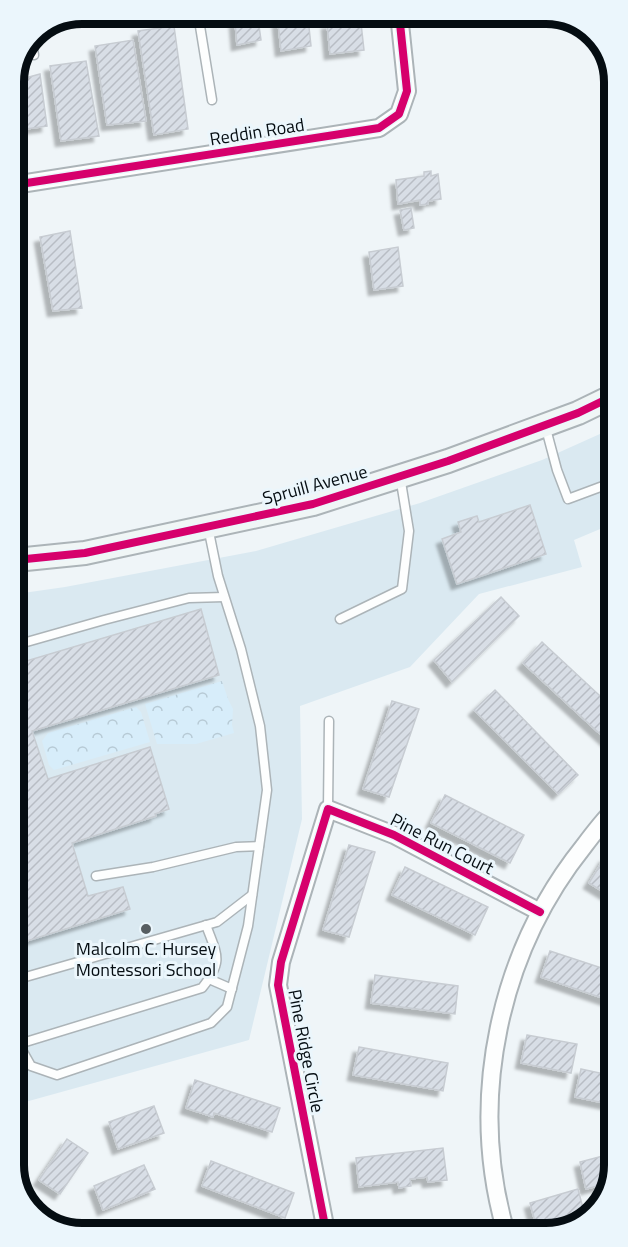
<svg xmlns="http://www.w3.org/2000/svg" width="628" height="1247" font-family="'Titillium Web',sans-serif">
<defs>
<pattern id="forest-crowns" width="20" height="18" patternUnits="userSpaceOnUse" patternTransform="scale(1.5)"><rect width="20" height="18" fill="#d7edfa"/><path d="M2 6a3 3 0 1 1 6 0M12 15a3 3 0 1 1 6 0" fill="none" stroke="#b7cad5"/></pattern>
<pattern id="building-hatch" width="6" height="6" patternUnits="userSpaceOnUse" patternTransform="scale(1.5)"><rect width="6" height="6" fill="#d8dee6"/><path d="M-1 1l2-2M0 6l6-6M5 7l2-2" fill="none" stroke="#b8bdc4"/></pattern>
<filter id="shadow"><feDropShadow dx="-5.5" dy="5.5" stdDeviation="1.5" flood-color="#0004"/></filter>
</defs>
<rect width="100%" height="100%" fill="#eff5f8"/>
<polygon fill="#dae9f1" points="611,429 612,524 574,540 582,567 479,594 410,667 300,706 302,819 249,1040 18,1104 16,594 65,587 256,551 420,503 542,460"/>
<g fill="url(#forest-crowns)">
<polygon points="222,681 228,699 233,709 232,725 234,733 196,744 157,744 145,704"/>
<polygon points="136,707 141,712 150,742 54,770 49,765 42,741 48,733"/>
</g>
<g fill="url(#building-hatch)" stroke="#c7ccd2" stroke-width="1.5" filter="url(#shadow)">
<polygon points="346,14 360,14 364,50 330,54 327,24 348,22"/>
<polygon points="308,18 311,46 281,51 278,22"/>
<polygon points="258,19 261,40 237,45 235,22"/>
<polygon points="174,26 188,129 154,135 138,31"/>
<polygon points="133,40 146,121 107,125 95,46"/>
<polygon points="86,61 99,136 61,141 50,66"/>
<polygon points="40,74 47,126 19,130 14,101 14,81"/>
<polygon points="431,171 431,176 438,174 441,199 428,201 428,204 420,205 420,200 398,204 396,180 424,176 424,172"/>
<polygon points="411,208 414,228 404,230 400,210"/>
<polygon points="70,231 82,308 53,311 40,237"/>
<polygon points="20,243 24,286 15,287 14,244"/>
<polygon points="398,247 403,286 374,290 369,252"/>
<polygon points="530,505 546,554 457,584 442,539 461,532 458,522 477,516 479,522"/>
<polygon points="501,597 519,616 452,682 434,660"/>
<polygon points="201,609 219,675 32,731 48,779 150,747 169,809 155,814 156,816 72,843 88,896 123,887 130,909 17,944 16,664"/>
<polygon points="542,642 612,707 613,743 611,744 523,663"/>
<polygon points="495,690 578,775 558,794 474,710"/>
<polygon points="392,701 419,709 389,797 363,789"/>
<polygon points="445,795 524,835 510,863 431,823"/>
<polygon points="349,845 375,852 349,937 323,930"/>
<polygon points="605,857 613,862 613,898 589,883"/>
<polygon points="405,867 488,907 475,935 392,895"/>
<polygon points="550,951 614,972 614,1002 541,977"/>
<polygon points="375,975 458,986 455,1014 371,1003"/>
<polygon points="527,1035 577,1044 571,1073 521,1063"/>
<polygon points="359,1047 448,1063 443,1091 353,1075"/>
<polygon points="581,1069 614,1076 614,1105 575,1097"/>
<polygon points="195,1080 280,1108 272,1132 214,1113 213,1117 186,1108"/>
<polygon points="154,1106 164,1133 118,1149 109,1122"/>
<polygon points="67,1139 88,1153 60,1194 39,1180"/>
<polygon points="443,1148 447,1180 428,1182 427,1177 410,1179 411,1186 399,1188 398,1182 359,1187 356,1158"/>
<polygon points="614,1153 614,1165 609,1183 586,1189 580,1162"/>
<polygon points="211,1161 294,1193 285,1218 202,1186"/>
<polygon points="144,1165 155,1189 103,1210 94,1186"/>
<polygon points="578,1189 585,1216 537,1229 530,1203"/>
<polygon points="460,1220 461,1230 398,1230 442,1223"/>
</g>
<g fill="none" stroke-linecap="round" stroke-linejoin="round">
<defs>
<g id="lane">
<polyline points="198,14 212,100"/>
<polyline points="31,38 34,55"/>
<polyline points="545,425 557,470 568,499 611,483"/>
<polyline points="340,619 402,589 409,531 400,476"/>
<polyline points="16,645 104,620 189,598 224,597"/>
<polyline points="328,809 329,721"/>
<polyline points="96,876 153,867 236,847 259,846"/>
<polyline points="209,979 232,989"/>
<polyline points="18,982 22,978 217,922 252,895"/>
<polyline points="18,1043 31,1066 57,1075 211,1023 227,1007 248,926 267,790 260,726 241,649 218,576 208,527"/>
<path d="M19 1044 202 988C224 961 217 955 206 925"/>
</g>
<g id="street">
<polyline points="14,185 379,128 399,114 407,91 399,14"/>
<path d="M505 1229C468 1098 499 952 584 846 593 834 602 822 613 811"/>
<polyline points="326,1231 278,985 281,962 328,809 394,835 540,912"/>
</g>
<polyline id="secondary" points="16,560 85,553 313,504 448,461 578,413 611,397"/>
</defs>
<use href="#lane" stroke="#acb4b8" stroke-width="11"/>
<use href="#street" stroke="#acb4b8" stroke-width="20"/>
<use href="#secondary" stroke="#acb4b8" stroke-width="26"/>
<use href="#lane" stroke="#fdfefe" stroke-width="8"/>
<use href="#street" stroke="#fdfefe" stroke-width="16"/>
<use href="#secondary" stroke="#f0f6f6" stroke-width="22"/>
<defs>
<g id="cycleway">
<polyline points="14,185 379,128 399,114 407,91 399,14"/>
<polyline points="16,560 85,553 313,504 448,461 578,413 611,397"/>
<polyline points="326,1231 278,985 281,962 328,809 394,835 540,912"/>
</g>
</defs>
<use href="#cycleway" stroke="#ebf6fc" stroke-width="11"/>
<use href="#cycleway" stroke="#d6006c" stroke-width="8"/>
</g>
<circle fill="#575e62" stroke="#ebf6fc" stroke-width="2" cx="146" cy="929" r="6"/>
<g text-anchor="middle" stroke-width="6" stroke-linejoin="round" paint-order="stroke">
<g font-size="18" fill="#050d12" stroke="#ebf6fc">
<text transform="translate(257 132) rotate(-9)" y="6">Reddin Road</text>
<text transform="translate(315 485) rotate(-15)" y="6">Spruill Avenue</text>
<text transform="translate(442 844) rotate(27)" y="6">Pine Run Court</text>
<text transform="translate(306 1051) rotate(79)" y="6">Pine Ridge Circle</text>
</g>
<g font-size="18" fill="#050d12" stroke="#ebf6fc">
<text x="146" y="955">Malcolm C. Hursey<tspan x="146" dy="21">Montessori School</tspan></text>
</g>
</g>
<path d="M0 0H628V1247H0ZM82 24H546A58 58 0 0 1 604 82V1165A58 58 0 0 1 546 1223H82A58 58 0 0 1 24 1165V82A58 58 0 0 1 82 24Z" fill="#ebf6fc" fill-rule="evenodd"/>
<path fill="none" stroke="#050d12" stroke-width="8" d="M82 24H546A58 58 0 0 1 604 82V1165A58 58 0 0 1 546 1223H82A58 58 0 0 1 24 1165V82A58 58 0 0 1 82 24Z"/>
</svg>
